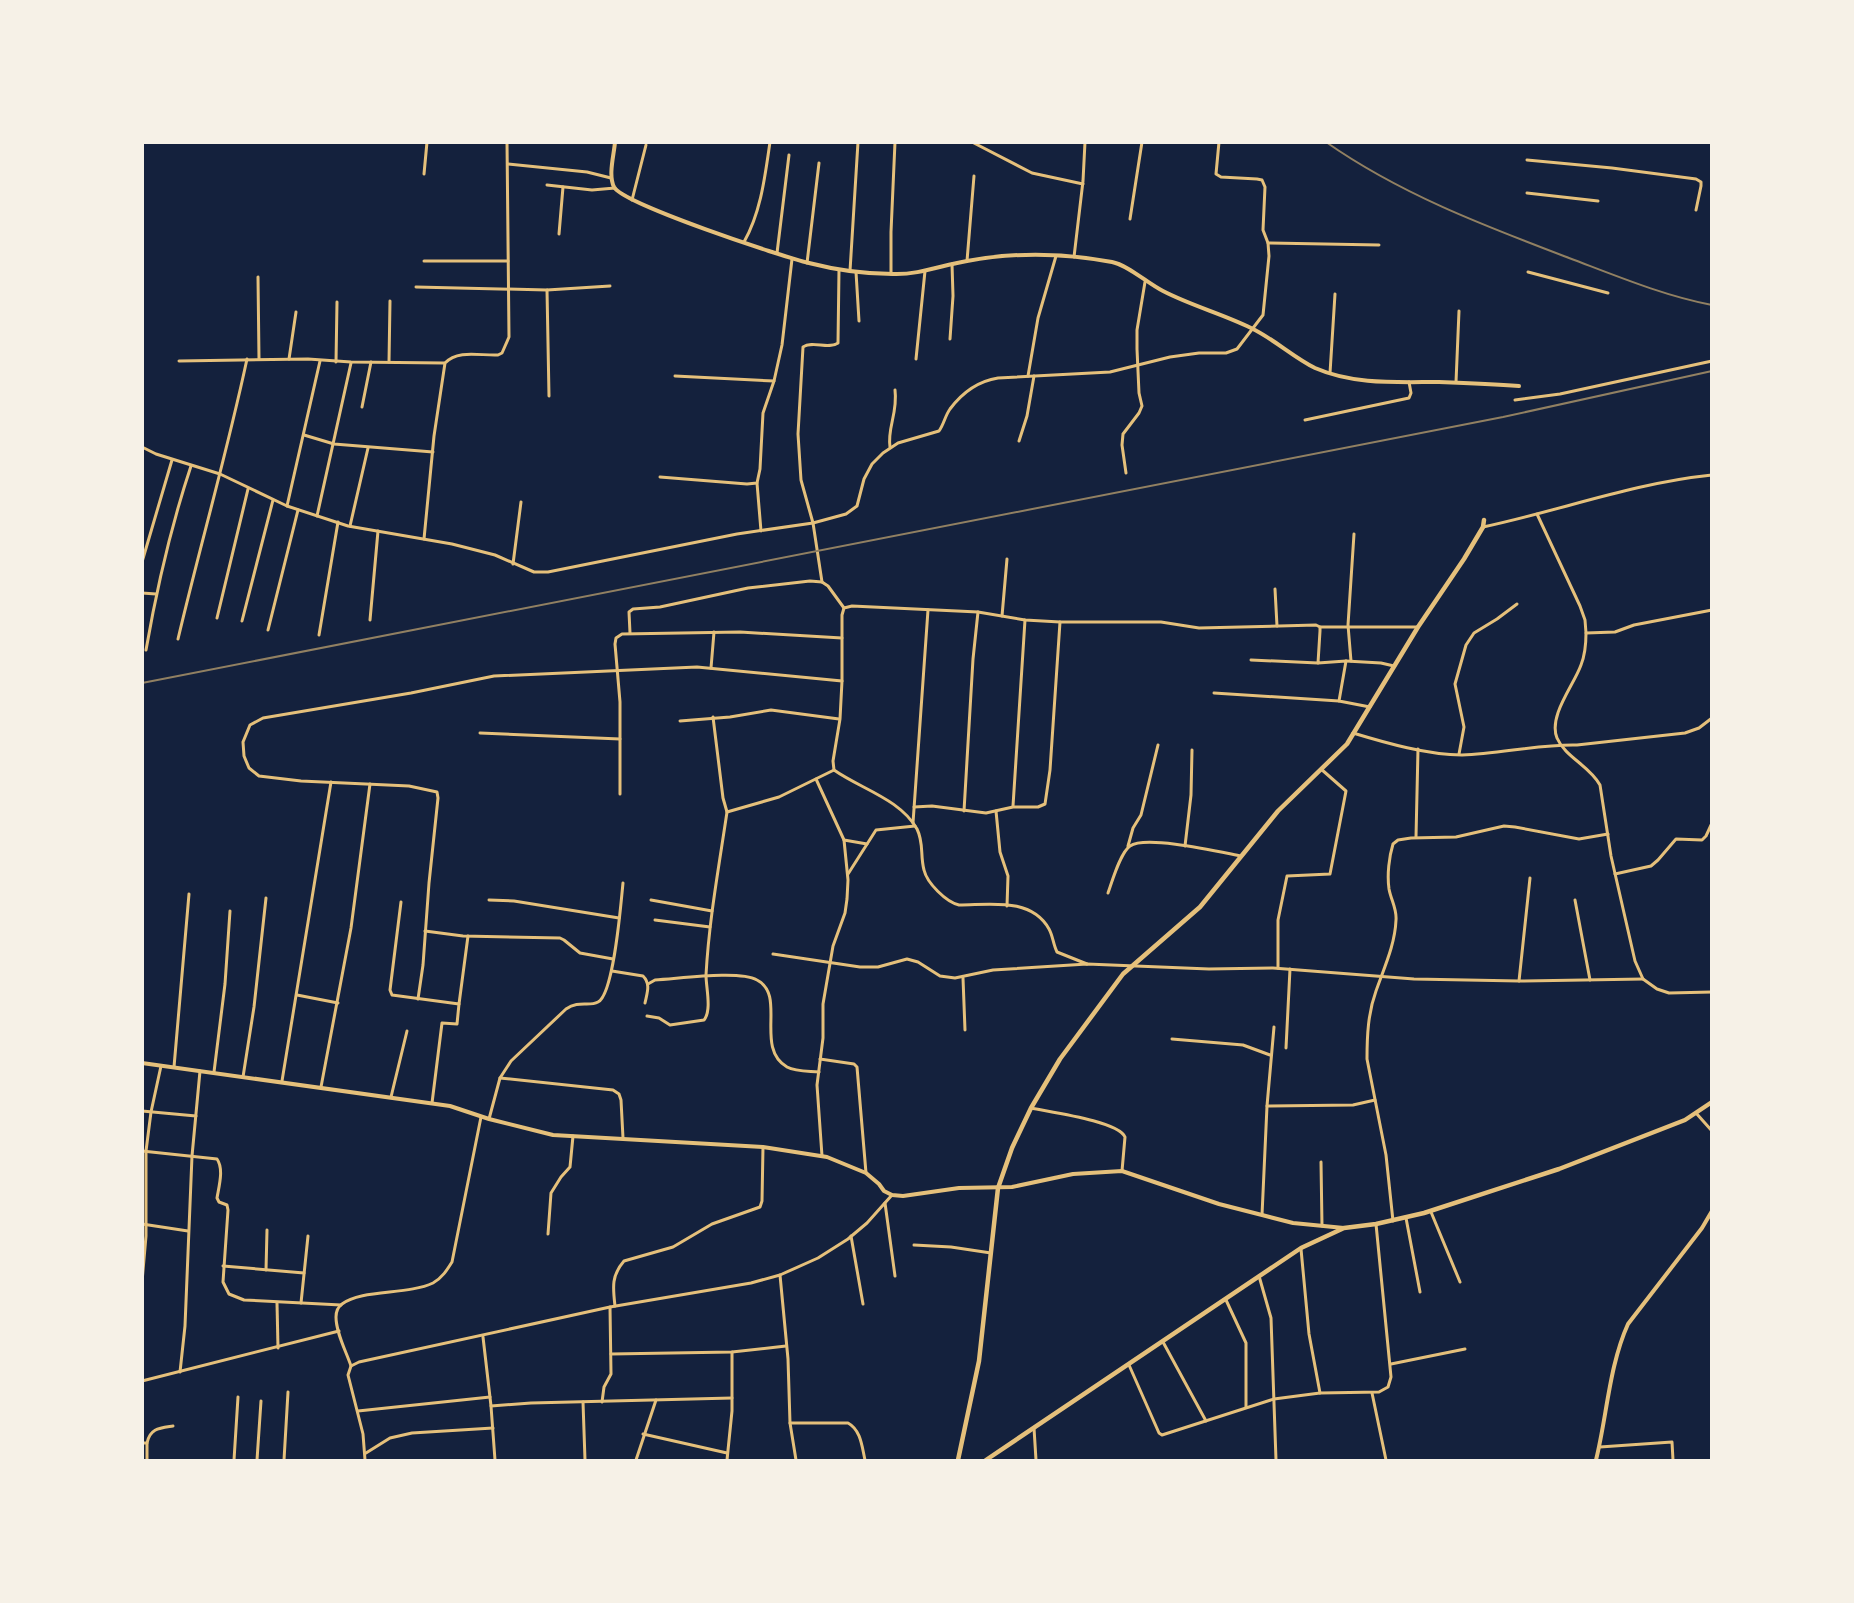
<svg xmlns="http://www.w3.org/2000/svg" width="1854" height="1603" font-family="'Alegreya Sans',sans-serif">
<rect width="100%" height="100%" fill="#14213d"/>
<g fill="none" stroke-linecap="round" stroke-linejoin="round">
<g stroke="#e5c07b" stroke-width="3">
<polyline points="972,142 1032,173 1083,184"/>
<polyline points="1527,160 1612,168 1696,179 1701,182 1701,186 1696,210"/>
<polyline points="508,164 587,172 611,178"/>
<polyline points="424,174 427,142"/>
<polyline points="547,185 592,190 615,188"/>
<polyline points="1527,193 1598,201"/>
<polyline points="632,200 646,145"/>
<polyline points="1130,219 1142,142"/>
<polyline points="559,234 563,187"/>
<path d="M744 242C761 212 765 176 770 142"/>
<polyline points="1268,243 1379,245"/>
<polyline points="777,253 789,155"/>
<polyline points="1074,257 1083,181 1085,142"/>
<polyline points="424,261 508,261"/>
<polyline points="967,261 974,176"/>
<polyline points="807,263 819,163"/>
<polyline points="850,271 858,142"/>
<polyline points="856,272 859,321"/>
<polyline points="1528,272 1608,293"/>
<polyline points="891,274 891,232 895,142"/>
<polyline points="258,277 259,359"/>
<polyline points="416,287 547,290 610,286"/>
<polyline points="547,290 549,396"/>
<polyline points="950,339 953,296 952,264"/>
<polyline points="289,359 296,312"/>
<polyline points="916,359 925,271"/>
<polyline points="179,361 308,359 351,362 444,363"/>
<polyline points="336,362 337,302"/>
<polyline points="389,362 390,301"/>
<polyline points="1330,373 1335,294"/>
<polyline points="675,376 774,381"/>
<polyline points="1028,376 1038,318 1056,256"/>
<polyline points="1456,382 1459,311"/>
<polyline points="1515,400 1560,394 1712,361"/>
<polyline points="362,407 371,362"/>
<polyline points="1305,420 1409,398 1411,393 1409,382"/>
<polyline points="304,435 334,444 433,452"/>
<polyline points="1019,441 1027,416 1034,376"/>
<path d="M142 447 156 454 220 474 287 506 348 526 452 544 495 555 534 572H548L737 534 813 523 846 514 857 506 864 479 872 464 883 453 898 443 939 431C944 424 945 416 950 409 962 393 979 381 998 378L1110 372 1170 357 1199 353H1226L1237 349 1263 315 1269 256 1268 243 1263 230 1265 187 1262 180 1257 179 1221 177 1216 174 1219 142"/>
<path d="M890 447C887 428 898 413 895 390"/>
<polyline points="1126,473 1122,445 1123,434 1139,413 1142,406 1139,393 1137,349 1137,330 1145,282"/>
<polyline points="660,477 747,484 757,483 760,469 763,413 774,381 782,345 792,259"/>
<polyline points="757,483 761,531"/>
<polyline points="287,506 320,361"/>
<polyline points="1537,514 1580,606 1585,620 1586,633 1615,632 1634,625 1712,610"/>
<polyline points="317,516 351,363"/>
<polyline points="350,526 368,448"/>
<path d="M1483 527C1559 511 1633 483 1712 475"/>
<path d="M424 539 434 436 445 363C458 349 481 356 498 355L502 353 509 337 507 142"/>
<polyline points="142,562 172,460"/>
<polyline points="513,564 521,502"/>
<path d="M822 582 813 523 801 480 798 434 803 347C813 340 828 350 838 343L839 270"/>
<polyline points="1275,589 1277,626"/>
<polyline points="142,593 156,594"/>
<polyline points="1002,616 1007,559"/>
<polyline points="217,618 248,489"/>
<polyline points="370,620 378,531"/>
<polyline points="242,621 273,500"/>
<polyline points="1320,627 1418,627"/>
<polyline points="268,630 298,510"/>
<polyline points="630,633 629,612 633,609 660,607 748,588 810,581 822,582 828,586 844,608"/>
<path d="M1586 633C1586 643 1585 655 1581 665 1574 685 1548 716 1557 738 1565 757 1590 766 1600 785L1611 856 1635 961 1643 979 1657 989 1669 993 1712 992"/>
<polyline points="319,635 338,522"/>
<path d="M178 639C200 546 227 453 247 359"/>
<path d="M146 650C157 587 171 526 191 466"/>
<polyline points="1251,660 1318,663"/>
<polyline points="1346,661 1381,663 1394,666"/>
<polyline points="1351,661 1348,625 1354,534"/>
<polyline points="711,668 714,632"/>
<polyline points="1214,693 1339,701"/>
<polyline points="680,721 730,717 771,710 839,719"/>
<polyline points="480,733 620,739"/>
<path d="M1353 733C1386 743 1428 755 1462 755 1500 754 1538 744 1577 745L1685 733 1699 728 1712 718"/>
<polyline points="1459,754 1464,727 1455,684 1466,645 1474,633 1497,619 1517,604"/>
<polyline points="816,779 844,840 867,844"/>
<polyline points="620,794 620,702 615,644 616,638 622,634 740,632 842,638"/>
<polyline points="1013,806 1025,620"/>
<polyline points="914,807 932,806 986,813 1013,807 1038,807 1045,804 1050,770 1060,622"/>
<polyline points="964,811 973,659 978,612"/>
<polyline points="996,811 1000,852 1008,876 1007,906"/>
<polyline points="727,812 779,797 834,770"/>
<polyline points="913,823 928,610"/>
<polyline points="1416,837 1418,749"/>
<polyline points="1128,846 1133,828 1141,815 1158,745"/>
<polyline points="1185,846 1191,795 1192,750"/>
<polyline points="848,874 876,830 915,826"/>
<polyline points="1615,874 1651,866 1658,860 1676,839 1702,840 1706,836 1712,823"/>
<path d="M1108 893C1112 882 1120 853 1130 846 1146 835 1220 852 1241 856"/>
<polyline points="489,900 514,901 619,918"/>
<polyline points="651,900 712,911"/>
<polyline points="1575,900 1590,980"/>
<polyline points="401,902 390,990 392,995 459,1004 468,936"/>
<polyline points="655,920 710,927"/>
<polyline points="425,931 463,936 560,938 564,940 580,953 613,959"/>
<polyline points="773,954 860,967 878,967 907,959 918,962 940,976 955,978 993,970 1087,964 1209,969 1273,968 1414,979 1519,981 1643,979"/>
<path d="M1087 964 1057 952C1053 944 1053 936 1049 929 1031 897 990 905 959 905 946 902 927 883 924 870 920 855 924 843 917 829 900 799 861 789 834 770L833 761 840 719 842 681V615L844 608 852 606 978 612 1025 620 1060 622H1161L1199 628 1316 625 1320 627V631L1318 663 1346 661 1339 701 1370 707"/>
<polyline points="1278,968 1278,920 1287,876 1330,874 1346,791 1321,769"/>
<path d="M612 971 643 976C651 984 647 993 645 1003"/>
<polyline points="963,978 965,1030"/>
<polyline points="1519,981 1530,878"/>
<path d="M648 984 655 980C678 979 739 970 757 980 787 995 754 1048 787 1067 796 1072 809 1071 819 1072"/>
<polyline points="297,995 338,1003"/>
<polyline points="418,999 423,965 429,883 438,798 437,792 409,786 301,781 259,776 249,768 244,756 243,742 250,725 263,718 411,693 494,676 697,667 842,681"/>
<path d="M647 1016 659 1018 670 1025 704 1020C712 1010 706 988 706 975 709 920 719 866 727 812L723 798 713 717"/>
<polyline points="1172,1039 1243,1045 1270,1055"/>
<polyline points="1286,1048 1290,969"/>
<polyline points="820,1059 854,1064 857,1067 866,1173"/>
<polyline points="174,1067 189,894"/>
<polyline points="214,1072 225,984 230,911"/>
<polyline points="243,1077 254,1007 266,898"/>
<polyline points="500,1078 613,1090 619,1094 621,1100 623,1138"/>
<polyline points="282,1081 331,782"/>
<polyline points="321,1087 351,928 370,784"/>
<polyline points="391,1097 407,1031"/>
<polyline points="432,1103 442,1023 457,1024 459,1004"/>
<polyline points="1267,1106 1353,1105 1375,1100"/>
<path d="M1031 1108C1049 1112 1118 1121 1125 1137L1122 1171"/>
<polyline points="142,1111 196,1116"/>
<polyline points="1696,1113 1712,1131"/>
<path d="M489 1119 500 1078 511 1061 566 1009C579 1000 589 1007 598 1002 614 994 621 902 623 883"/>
<path d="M142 1151 217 1159C224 1169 219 1186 217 1198L219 1202 227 1205 228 1210 223 1282 229 1294 244 1300 341 1305"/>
<polyline points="822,1156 817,1085 823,1038 823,1004 833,946 845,913 847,899 848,880 844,840"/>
<polyline points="1321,1162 1322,1226"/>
<polyline points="885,1203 895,1276"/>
<polyline points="1431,1212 1460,1282"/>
<polyline points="1262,1215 1267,1106 1274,1027"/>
<polyline points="1406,1218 1420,1292"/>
<path d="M1393 1221 1386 1155 1367 1059C1367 1036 1368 1013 1376 991 1384 968 1395 945 1396 920 1397 909 1391 900 1389 889 1387 875 1389 857 1393 844L1398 840 1411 838 1456 837 1504 826 1515 827 1579 839 1608 834"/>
<polyline points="142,1224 188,1231"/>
<polyline points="548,1234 551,1193 561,1177 570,1167 573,1136"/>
<polyline points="851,1236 863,1304"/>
<polyline points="914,1245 951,1247 991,1253"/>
<polyline points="1301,1249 1309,1334 1320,1393"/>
<polyline points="223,1266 304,1273"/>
<polyline points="266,1270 267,1230"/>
<polyline points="780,1275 788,1359 790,1423 796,1460"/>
<polyline points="1259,1276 1271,1318 1276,1460"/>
<polyline points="142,1282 146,1236 146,1151 151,1112 161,1066"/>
<polyline points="1226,1300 1246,1343 1246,1407"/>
<polyline points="277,1303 278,1348"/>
<polyline points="301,1303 308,1236"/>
<path d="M615 1306C613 1288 611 1276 624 1261L673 1247 712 1224 760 1207 762 1201 763 1147"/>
<polyline points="483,1337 491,1406 495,1460"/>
<polyline points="1163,1342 1206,1421"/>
<polyline points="611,1354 732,1352 786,1346"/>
<polyline points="1391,1364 1465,1349"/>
<polyline points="1129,1365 1159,1433 1162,1435 1274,1399 1320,1393 1379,1392 1388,1387 1391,1377 1376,1224"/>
<path d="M351 1366C346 1351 336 1333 336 1317 336 1312 338 1307 342 1304 361 1289 408 1295 433 1283 442 1278 447 1270 452 1262L481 1117"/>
<polyline points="180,1372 185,1326 192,1156 200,1071"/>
<polyline points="142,1381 339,1331"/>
<polyline points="1372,1393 1386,1460"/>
<polyline points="583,1402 585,1460"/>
<polyline points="602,1402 604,1387 611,1374 610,1307"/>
<polyline points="491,1406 531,1403 732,1398"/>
<polyline points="358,1411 490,1397"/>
<path d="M790 1423H848C861 1430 862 1447 865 1460"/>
<polyline points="1034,1428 1036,1460"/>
<polyline points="643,1434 727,1453"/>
<path d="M142 1443H147C150 1428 160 1428 173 1426"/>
<polyline points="1600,1447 1672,1442 1673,1460"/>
<polyline points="366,1453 390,1438 412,1433 493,1428"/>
<polyline points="147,1460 147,1443"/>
<polyline points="234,1460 238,1397"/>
<polyline points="257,1460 261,1401"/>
<polyline points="284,1460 288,1392"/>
<polyline points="365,1460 363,1434 348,1375 351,1366 359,1362 610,1307 751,1283 780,1275 818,1258 848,1239 867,1223 892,1195"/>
<polyline points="636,1460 656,1400"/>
<polyline points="727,1460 732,1411 732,1352"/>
</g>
<g stroke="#e5c07b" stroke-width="4">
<path d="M615 142C614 155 608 175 614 187 623 204 783 257 809 263 836 270 865 274 893 274 919 275 942 265 967 261 1015 252 1064 253 1112 262 1128 265 1147 283 1163 291 1192 306 1223 314 1251 328 1274 339 1293 357 1315 368 1354 385 1397 382 1439 382 1466 383 1492 384 1519 386"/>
<polyline points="142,1063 450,1106 489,1119 553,1135 763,1147 827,1157 866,1173 879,1184 884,1191 892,1195 903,1196 959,1188 1012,1187 1073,1174 1122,1171 1219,1204 1262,1215 1293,1223 1344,1228"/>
<path d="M1596 1460C1607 1416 1609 1366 1628 1324L1702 1228 1712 1211"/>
</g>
<g stroke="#e5c07b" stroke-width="4.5">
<polyline points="958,1460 979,1361 998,1188 1012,1148 1031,1108 1060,1059 1123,974 1200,907 1278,811 1347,744 1418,627 1464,559 1483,527 1484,520"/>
<polyline points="986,1460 1301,1248 1344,1228 1376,1224 1424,1213 1559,1169 1685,1120 1712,1102"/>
</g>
<g stroke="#918062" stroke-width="2">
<path d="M1326 142C1400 194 1485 226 1569 258 1614 275 1664 296 1712 305"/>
<polyline points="142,683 1503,417 1712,371"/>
</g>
</g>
<rect width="1854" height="1603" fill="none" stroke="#f6f1e7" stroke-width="288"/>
</svg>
